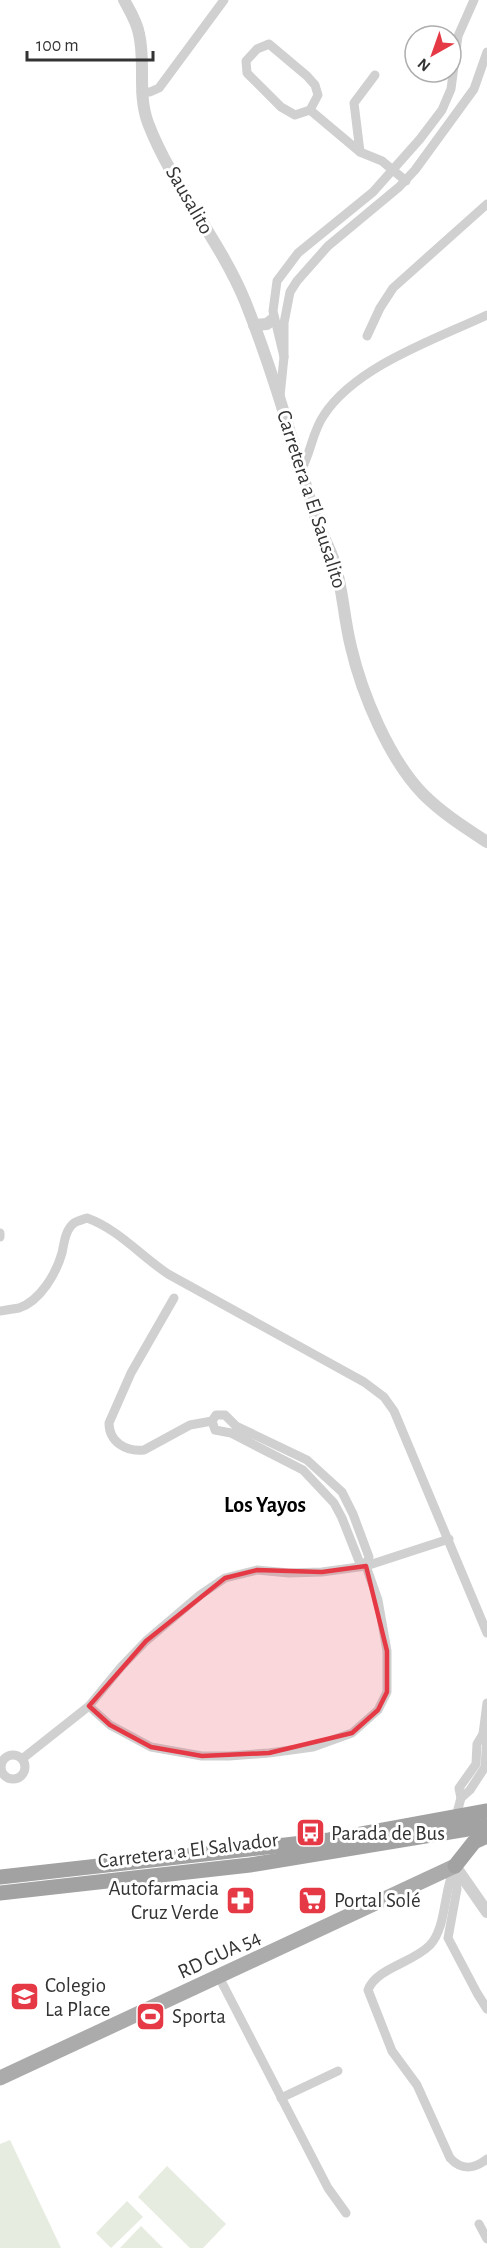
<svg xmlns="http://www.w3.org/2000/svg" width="487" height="2248" font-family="'Alegreya Sans',sans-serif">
<rect width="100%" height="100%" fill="#fff"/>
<g fill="#e6ecdf">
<polygon points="10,2140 61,2248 0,2248 0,2144"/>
<polygon points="167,2166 226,2224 203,2248 190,2248 138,2197"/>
<polygon points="127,2201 143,2217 111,2248 96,2233"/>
<polygon points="141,2226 163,2248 120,2248"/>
</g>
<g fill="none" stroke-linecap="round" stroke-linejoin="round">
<g stroke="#d0d0d0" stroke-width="9">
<polygon points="269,44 307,76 315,85 318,95 310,110 295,115 281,107 247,73 246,61 257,49"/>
<polyline points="141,92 150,92 159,88 224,0"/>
<polyline points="310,110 360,152 382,161 406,181"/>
<polyline points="360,152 354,103 375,75"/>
<polyline points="367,336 380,308 393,288 487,204"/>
<polyline points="284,357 273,311 277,281 298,253 373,192 420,139 442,110 451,89 458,36 474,0"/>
<polyline points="280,396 284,357 284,323 290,292 297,281 328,246 399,187 415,170 474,89 487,52"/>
<path d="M301 470C311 453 312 432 324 415 356 366 436 339 487 315"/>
<polyline points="0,1237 0,1233"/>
<path d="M174 1298 131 1373 109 1423C109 1442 126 1452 144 1450L190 1425 212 1421"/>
<path d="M0 1311C6 1310 13 1309 19 1308 40 1301 56 1274 62 1253 64 1244 65 1230 74 1223 77 1221 84 1219 87 1218 118 1229 141 1256 168 1274L364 1382 384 1397 394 1411 487 1633"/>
<polyline points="89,1706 110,1725 151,1747 202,1756 229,1756 269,1753 313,1747 352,1733 378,1710 387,1692 387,1651 378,1600 366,1566 359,1561 342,1518 334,1503 303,1470 231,1433 215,1430 212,1421 216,1415 225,1415 236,1426 307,1460 342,1492 353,1514 369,1557 366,1566"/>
<circle cx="13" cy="1767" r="12"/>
<polyline points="22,1759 89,1706 121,1667 146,1641 200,1595 225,1578 257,1570 289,1573 322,1572 366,1566 449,1539"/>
<polyline points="461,1798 470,1790 485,1767 487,1738 483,1734"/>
<polyline points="458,1809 461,1798 459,1788 476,1764 477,1744 483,1734 487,1703"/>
<path d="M455 1867C443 1890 447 1927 430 1945 413 1963 376 1968 368 1990L392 2051 417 2085 450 2158C462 2171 474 2169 487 2159"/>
<polyline points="455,1869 457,1889 448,1938 477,1993 487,2009"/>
<polyline points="219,1977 328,2188 346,2213"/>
<polyline points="281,2098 338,2071"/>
<polyline points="479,2224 487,2239"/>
</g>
<g stroke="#d0d0d0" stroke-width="12">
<path d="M124 0C130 11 137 22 139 34 146 63 137 93 148 123 172 186 219 238 245 301 273 371 293 443 315 516 320 532 330 547 335 564 343 591 344 619 351 647 362 694 389 759 423 794 442 813 464 827 487 842"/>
<polyline points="254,325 267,324 273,319"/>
<polyline points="455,1866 487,1912"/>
</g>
<polyline stroke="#ababab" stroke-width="15" points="0,2078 455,1866"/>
<g stroke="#a2a2a2" stroke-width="15">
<polyline points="455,1866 474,1842 487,1836"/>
<polyline points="0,1877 329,1840 487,1811"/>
<polyline points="0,1893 250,1865 487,1826"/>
</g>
</g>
<path fill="#e63946" fill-opacity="0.2" stroke="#e63946" stroke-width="4.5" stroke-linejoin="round" d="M366 1566 387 1651V1692L378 1710 352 1733 269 1753 202 1756 151 1747 110 1725 89 1706 146 1641 225 1578 257 1570 322 1572Z"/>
<defs>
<symbol id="bus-square" viewBox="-11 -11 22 22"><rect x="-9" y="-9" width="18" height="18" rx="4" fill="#e63946" stroke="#fff"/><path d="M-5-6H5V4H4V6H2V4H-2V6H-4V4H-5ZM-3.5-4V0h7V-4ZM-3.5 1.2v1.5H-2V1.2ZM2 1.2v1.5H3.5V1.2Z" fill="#fff"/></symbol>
<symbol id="pharmacy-square" viewBox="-11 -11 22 22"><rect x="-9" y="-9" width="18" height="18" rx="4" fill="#e63946" stroke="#fff"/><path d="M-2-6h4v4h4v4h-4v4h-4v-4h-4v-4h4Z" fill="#fff"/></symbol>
<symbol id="supermarket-square" viewBox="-11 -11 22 22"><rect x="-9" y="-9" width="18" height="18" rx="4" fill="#e63946" stroke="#fff"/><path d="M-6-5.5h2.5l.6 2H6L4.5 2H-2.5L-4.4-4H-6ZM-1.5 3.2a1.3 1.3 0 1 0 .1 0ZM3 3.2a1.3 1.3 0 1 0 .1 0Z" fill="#fff"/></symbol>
<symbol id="school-square" viewBox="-11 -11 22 22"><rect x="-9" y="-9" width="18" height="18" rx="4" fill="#e63946" stroke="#fff"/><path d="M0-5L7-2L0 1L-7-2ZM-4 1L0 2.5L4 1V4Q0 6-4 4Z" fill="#fff"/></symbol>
<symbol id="stadium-square" viewBox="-11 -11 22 22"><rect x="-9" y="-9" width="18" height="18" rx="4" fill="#e63946" stroke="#fff"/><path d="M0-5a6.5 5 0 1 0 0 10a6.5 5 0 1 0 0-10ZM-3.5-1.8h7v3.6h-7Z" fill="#fff"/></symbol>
</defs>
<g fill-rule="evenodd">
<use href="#bus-square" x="294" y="1816" width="33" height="33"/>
<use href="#pharmacy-square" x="224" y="1884" width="33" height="33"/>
<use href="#supermarket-square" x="296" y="1884" width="33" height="33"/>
<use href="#school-square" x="8" y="1980" width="33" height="33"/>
<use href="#stadium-square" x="134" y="2000" width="33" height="33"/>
</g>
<g text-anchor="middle" stroke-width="6" stroke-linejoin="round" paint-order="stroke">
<g font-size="21" fill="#333" stroke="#fff">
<text transform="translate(190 200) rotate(60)" y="7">Sausalito</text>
<text transform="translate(312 499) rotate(72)" y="7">Carretera a El Sausalito</text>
<text transform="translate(188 1850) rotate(-7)" y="7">Carretera a El Salvador</text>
<text transform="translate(219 1954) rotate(-25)" y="7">RD GUA 54</text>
</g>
<g font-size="21" fill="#333" stroke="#fff" text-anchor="start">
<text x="331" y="1840">Parada de Bus</text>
<text x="219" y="1895" text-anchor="end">Autofarmacia<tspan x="219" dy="24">Cruz Verde</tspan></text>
<text x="334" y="1907">Portal Solé</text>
<text x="45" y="1992">Colegio<tspan x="45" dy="24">La Place</tspan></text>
<text x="172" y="2023">Sporta</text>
</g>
<g font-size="22" font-weight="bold" fill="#000" stroke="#fff">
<text x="265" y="1512">Los Yayos</text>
</g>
</g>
<g transform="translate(433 54) rotate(220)"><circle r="28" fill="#ffffff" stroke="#adadad" stroke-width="1.5"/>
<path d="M0-4.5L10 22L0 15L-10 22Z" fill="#e63946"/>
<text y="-9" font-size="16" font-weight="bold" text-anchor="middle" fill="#333333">N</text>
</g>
<path d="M27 51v9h126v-9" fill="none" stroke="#333333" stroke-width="3"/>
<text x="36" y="51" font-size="18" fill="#333333" stroke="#ffffff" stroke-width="4.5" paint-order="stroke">100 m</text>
</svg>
